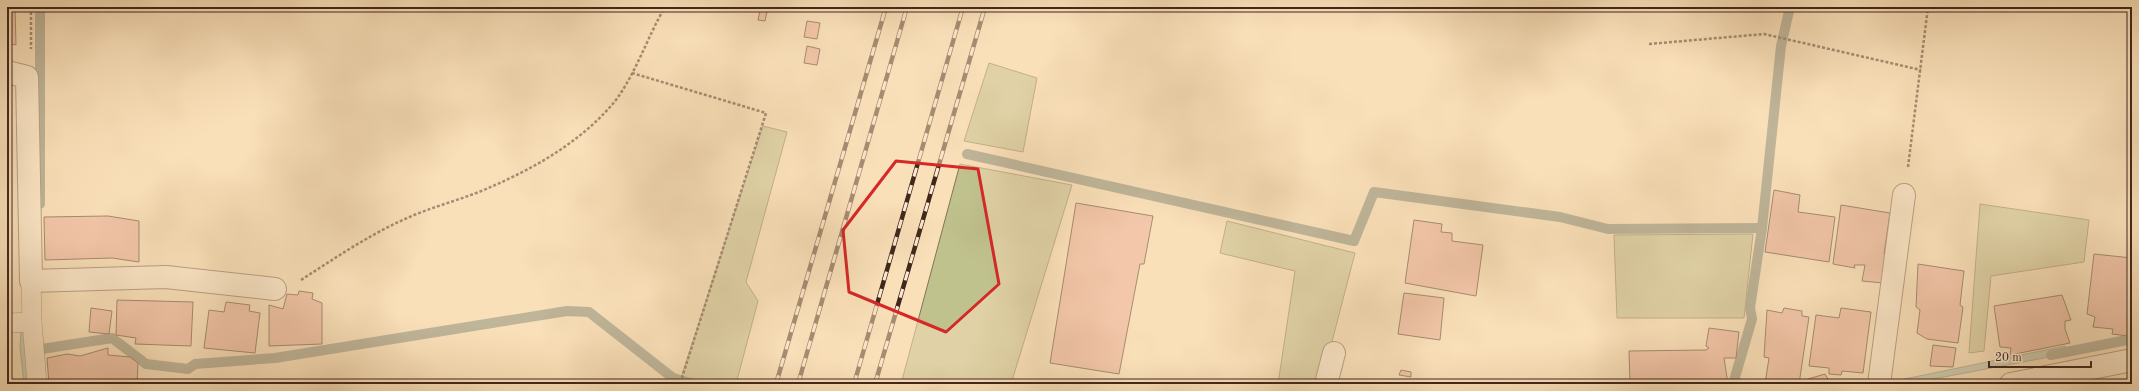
<svg xmlns="http://www.w3.org/2000/svg" width="2139" height="391" font-family="'Old Standard TT',serif">
<rect width="100%" height="100%" fill="#fae0b9"/>
<filter id="stains"><feTurbulence type="fractalNoise" baseFrequency=".005" numOctaves="4"/><feColorMatrix values="0 0 0 0 .2 0 0 0 0 .09 0 0 0 0 .02 0 0 0 .5 -.17"/></filter>
<radialGradient id="worn" r=".72"><stop offset=".6" stop-color="#630" stop-opacity="0"/><stop offset="1" stop-color="#630" stop-opacity=".3"/></radialGradient>
<g fill="#c0c28e" stroke="#807455">
<polygon points="989,63 1037,78 1023,152 964,141"/>
<polygon points="763,126 787,132 746,282 758,301 736,384 679,384"/>
<polygon points="960,164 1072,185 1011,384 901,384"/>
<polygon points="1980,204 2089,220 2084,262 1991,276 1984,351 1969,353"/>
<polygon points="1227,221 1355,253 1321,384 1278,384 1295,271 1220,253"/>
<polygon points="1753,234 1744,318 1617,318 1614,235"/>
</g>
<g fill="#9fbdab" stroke="#798172">
<polygon points="21,329 24,329 29,384 24,384 20,347"/>
<polygon points="2065,346 2065,354 1907,384 1892,384 1890,382"/>
</g>
<g fill="none" stroke-linecap="round" stroke-linejoin="round">
<g stroke="#798172" stroke-width="10">
<polyline points="40,7 40,204"/>
<polyline points="967,154 1354,241 1374,192 1560,217 1608,229 1762,228"/>
<polyline points="42,349 112,338 146,364 188,369 195,364 275,358 567,311 589,312 673,378 694,384"/>
<polyline points="2051,355 2132,339"/>
<polyline points="1733,384 1752,319 1750,308 1762,228 1781,46 1790,7"/>
</g>
</g>
<g fill="#eaa995" stroke="#41271c">
<polygon points="7,7 15,7 16,45 7,43"/>
<polygon points="760,10 767,12 765,21 758,20"/>
<polygon points="807,21 820,23 817,39 804,37"/>
<polygon points="807,46 820,49 817,65 804,63"/>
<polygon points="1774,190 1800,195 1798,212 1835,217 1829,262 1765,252"/>
<polygon points="1076,203 1153,216 1144,264 1140,264 1119,374 1050,363"/>
<polygon points="7,205 11,205 7,228"/>
<polygon points="1841,205 1890,213 1884,254 1888,255 1883,283 1862,281 1865,265 1854,265 1855,268 1833,264"/>
<polygon points="108,216 139,221 139,262 112,258 45,260 44,217"/>
<polygon points="1414,220 1442,224 1441,232 1452,233 1452,241 1483,245 1476,296 1405,283"/>
<polygon points="2094,254 2132,258 2132,324 2128,336 2112,334 2113,329 2093,327 2095,317 2087,314"/>
<polygon points="1918,264 1964,271 1960,305 1963,307 1958,343 1927,339 1917,333 1920,310 1916,307"/>
<polygon points="299,291 313,293 312,299 322,303 322,344 269,346 269,305 283,309 287,294 298,295"/>
<polygon points="1404,293 1444,298 1440,340 1398,334"/>
<polygon points="2062,295 2071,320 2065,321 2065,329 2070,343 2010,355 2011,348 2000,347 1994,306"/>
<polygon points="117,300 193,302 191,346 135,344 136,338 116,335"/>
<polygon points="226,302 250,305 249,311 260,313 255,353 204,348 209,310 224,312"/>
<polygon points="91,308 112,311 109,334 89,332"/>
<polygon points="1784,308 1802,311 1802,316 1809,317 1799,384 1765,384 1769,358 1764,357 1767,310 1782,313"/>
<polygon points="1841,308 1871,312 1863,373 1842,371 1841,375 1829,374 1829,368 1809,366 1816,315 1839,318"/>
<polygon points="1709,328 1739,332 1736,358 1724,358 1728,384 1630,384 1629,351 1706,350 1709,348 1706,346"/>
<polygon points="1933,345 1956,348 1953,367 1930,366"/>
<polygon points="108,348 108,355 130,357 138,363 137,384 49,384 47,358 67,354 80,356"/>
<polygon points="1401,370 1411,372 1411,377 1399,375"/>
<polygon points="1825,374 1831,384 1810,384 1808,379"/>
<polygon points="1425,380 1451,384 1425,384"/>
</g>
<g fill="none" stroke-linecap="round" stroke-linejoin="round">
<defs>
<g id="lane">
<polyline points="31,281 32,322 37,384"/>
<polyline points="7,323 32,322"/>
</g>
<g id="street">
<polyline points="7,72 27,77 31,281 166,277 275,289"/>
<polyline points="1326,384 1334,353"/>
<polyline points="1879,384 1904,195"/>
<polyline points="2011,384 2132,360"/>
</g>
</defs>
<use href="#lane" stroke="#6f5543" stroke-width="20"/>
<use href="#street" stroke="#6f5543" stroke-width="24"/>
<g stroke="#41271c" stroke-width="2.5" stroke-dasharray="3 2" stroke-linecap="butt">
<polyline points="31,7 31,49"/>
<polyline points="1649,44 1764,34 1921,70"/>
<polyline points="632,73 766,113 680,384"/>
<polyline points="1908,167 1928,7"/>
<path d="M301 280C335 258 369 235 405 219 433 206 465 199 493 186 536 167 578 143 610 107 633 82 647 37 665 7"/>
</g>
<use href="#lane" stroke="#fcebd2" stroke-width="19"/>
<use href="#street" stroke="#fcebd2" stroke-width="22"/>
<defs>
<g id="rail">
<polyline points="776,384 886,7"/>
<polyline points="798,384 907,7"/>
<polyline points="854,384 963,7"/>
<polyline points="875,384 985,7"/>
</g>
</defs>
<use href="#rail" stroke="#41271c" stroke-width="4.5"/>
<use href="#rail" stroke="#fcebd2" stroke-width="3" stroke-dasharray="9" stroke-linecap="butt"/>
</g>
<path d="M0 0H2139V391H0ZM896 161 978 169 999 284 946 332 849 292 843 230Z" fill="#fae0b9" fill-opacity=".55" fill-rule="evenodd"/>
<path fill="none" stroke="#d62828" stroke-width="3" stroke-linejoin="round" d="M896 161 978 169 999 284 946 332 849 292 843 230Z"/>
<rect width="2139" height="391" fill="none" stroke="#fae0b9" stroke-width="24"/>
<rect x="8" y="8" width="2123" height="375" fill="none" stroke="#41271c" stroke-width="2"/>
<rect x="12" y="12" width="2115" height="367" fill="none" stroke="#41271c"/>
<path d="M1989 361v6h102v-6" fill="none" stroke="#41271c" stroke-width="2"/>
<text x="1995" y="361" font-size="12" fill="#41271c" stroke="#fcebd2" stroke-width="3" paint-order="stroke">20 m</text>
<rect width="100%" height="100%" filter="url(#stains)"/>
<rect width="100%" height="100%" fill="url(#worn)"/>
</svg>
